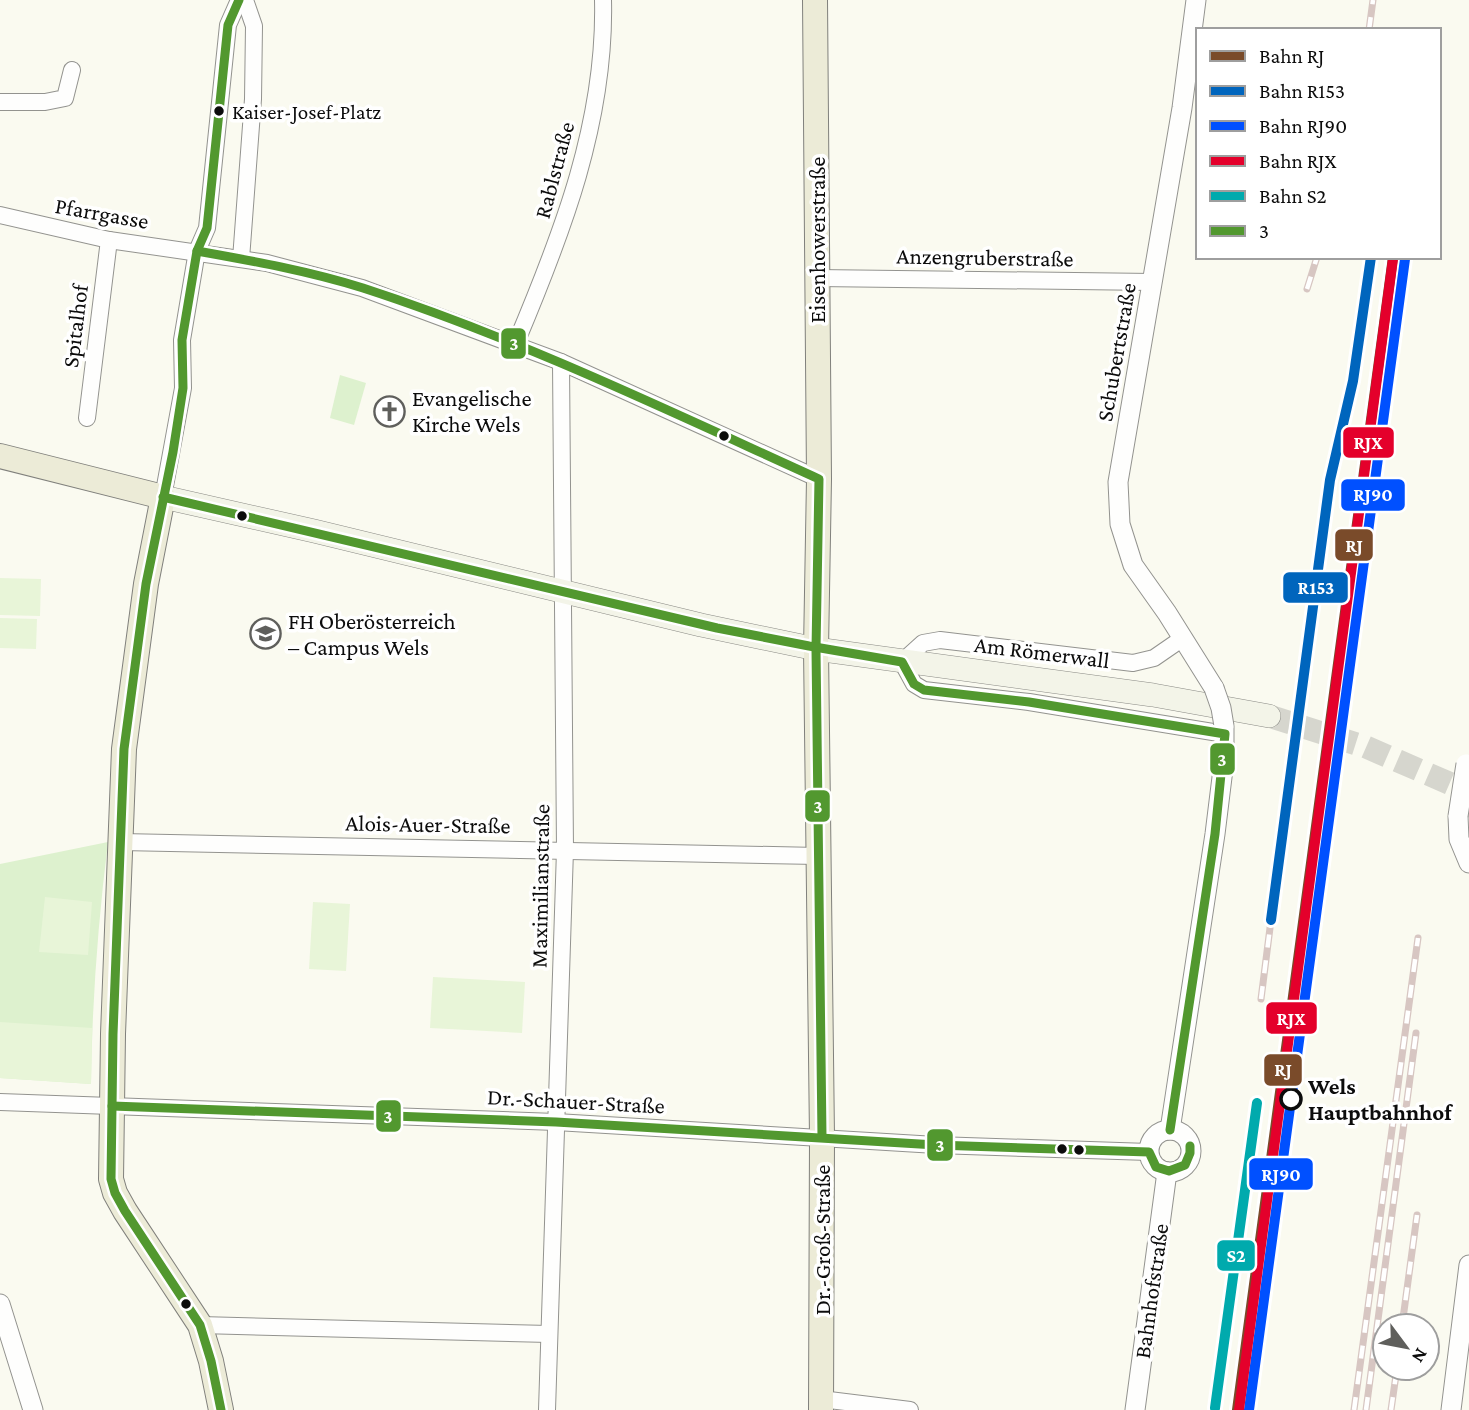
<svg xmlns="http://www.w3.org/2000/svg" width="1469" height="1410" font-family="'Crimson Pro',serif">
<rect width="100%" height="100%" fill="#fafaf0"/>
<g fill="#ddf1ce">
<polygon points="340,375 366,383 354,425 330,418"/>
<path d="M108 842C98 922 92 1003 91 1084L0 1078V864Z"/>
</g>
<g fill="#e8f5d8">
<polygon points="0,578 41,579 40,616 0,615"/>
<polygon points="0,618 37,619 36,649 0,648"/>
<polygon points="45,897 92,902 88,955 39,952"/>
<polygon points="313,902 350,904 346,971 309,969"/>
<polygon points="433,977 525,982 522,1033 430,1028"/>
<polygon points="0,1022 92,1028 91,1084 0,1078"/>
</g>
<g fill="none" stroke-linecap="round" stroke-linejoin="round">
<polyline stroke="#d6d6ce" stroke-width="23" stroke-dasharray="23 11" stroke-linecap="butt" points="1269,716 1366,747 1451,784"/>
<defs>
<g id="minor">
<polyline points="0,102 45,102 65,98 72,70"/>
<polyline points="0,215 109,240 267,263 362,288 561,362 819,479"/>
<polyline points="241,259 253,99 254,26 245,0"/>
<polyline points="817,278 1153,282"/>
<path d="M516 343C562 234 606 121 603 0"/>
<polyline points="87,418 109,240"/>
<polyline points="163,497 183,388 182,340 197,251 207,228 228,25 239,0"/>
<polyline points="1183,638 1154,658 1133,663 940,640 923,643 902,662 914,684 924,690 1029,702 1225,734"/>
<polyline points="121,842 818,856"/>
<polyline points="0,1102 556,1122 936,1145 1149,1152"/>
<polyline points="200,1325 549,1334"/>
<polyline points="821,1399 910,1410"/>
<polyline points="547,1410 565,850 561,362"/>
</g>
<g id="tertiary">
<polyline points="1196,0 1182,108 1118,482 1120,524 1133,565 1167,613 1214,688"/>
<polyline points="1458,816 1459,839 1469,863"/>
<polyline points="1170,1130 1215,834 1224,761 1224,726"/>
<circle cx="1170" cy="1151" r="21"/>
<polyline points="0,1304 33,1410"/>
<polyline points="1135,1410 1167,1172"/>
<polyline points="1451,1410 1469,1265"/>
</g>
<polyline id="secondary" points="163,497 314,531 701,625 816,649 1153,695 1269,716"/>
<g id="primary">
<polyline points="815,0 819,479 816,649 822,1137 821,1410"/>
<polyline points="0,456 163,497 146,584 124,749 113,1034 111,1179 115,1193 125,1211 200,1325 211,1361 221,1410"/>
</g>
</defs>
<use href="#minor" stroke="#93938f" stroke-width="18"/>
<use href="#tertiary" stroke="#93938f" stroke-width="21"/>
<use href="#secondary" stroke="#8a8a85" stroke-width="24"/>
<use href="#primary" stroke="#80807c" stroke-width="26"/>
<use href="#minor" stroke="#fefefd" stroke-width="16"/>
<use href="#tertiary" stroke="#fefefd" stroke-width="19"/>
<use href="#secondary" stroke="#f3f4e8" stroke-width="23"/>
<use href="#primary" stroke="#ecebd7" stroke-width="24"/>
<defs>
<g id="rail">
<polyline points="1369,30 1373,0"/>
<polyline points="1307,289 1317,257"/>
<polyline points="1261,999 1271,920"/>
<polyline points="1402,1326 1417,1215"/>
<polyline points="1354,1410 1418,938"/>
<polyline points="1366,1410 1416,1033"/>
<polyline points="1391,1410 1397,1368"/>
</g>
</defs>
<use href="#rail" stroke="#d7c6c2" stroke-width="7"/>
<use href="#rail" stroke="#fff" stroke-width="4.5" stroke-dasharray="13" stroke-linecap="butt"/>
<defs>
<g id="tertiary-bridge">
<polyline points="1214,688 1221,708 1224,726"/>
<polyline points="1458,816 1466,764"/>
</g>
</defs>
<use href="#tertiary-bridge" stroke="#93938f" stroke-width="21" stroke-linecap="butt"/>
<use href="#tertiary-bridge" stroke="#fefefd" stroke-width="19"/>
<defs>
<g id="bus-1">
<path d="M197 251C253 261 309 271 363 288 520 339 669 411 819 479L816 649 822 1137"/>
<polyline points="163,497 717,628 809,646 902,662 914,684 924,690 1029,702 1225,734 1215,834 1170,1130"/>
<polyline points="112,1106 556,1122 936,1145 1149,1152 1156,1167 1169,1171 1185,1165 1190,1153 1190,1146"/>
<polyline points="221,1410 211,1361 200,1325 125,1211 115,1193 111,1179 113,1034 124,749 146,584 173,452 183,388 182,340 197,251 207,228 228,25 239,0"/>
</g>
</defs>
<use href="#bus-1" stroke="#fff" stroke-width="14"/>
<use href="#bus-1" stroke="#52982f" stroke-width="9"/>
<defs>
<polyline id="rail-1" points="1237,1410 1393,257"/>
<polyline id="rail-2" points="1271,920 1330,480 1353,381 1371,257"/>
<polyline id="rail-3" points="1249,1410 1405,259"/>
<polyline id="rail-4" points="1239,1410 1393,259"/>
<polyline id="rail-5" points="1215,1408 1257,1103"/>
</defs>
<use href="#rail-1" stroke="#fff" stroke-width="16"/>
<use href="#rail-2" stroke="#fff" stroke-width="16"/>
<use href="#rail-3" stroke="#fff" stroke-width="16"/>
<use href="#rail-4" stroke="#fff" stroke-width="16"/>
<use href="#rail-5" stroke="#fff" stroke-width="16"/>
<use href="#rail-1" stroke="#7a4b2a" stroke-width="10"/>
<use href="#rail-2" stroke="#0065bd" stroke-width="10"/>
<use href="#rail-3" stroke="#0050ff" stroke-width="10"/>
<use href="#rail-4" stroke="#e4002b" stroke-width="10"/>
<use href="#rail-5" stroke="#00aaad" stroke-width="10"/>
</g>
<defs>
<symbol id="church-ring" viewBox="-11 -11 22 22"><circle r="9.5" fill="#fff" stroke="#5f5f5c" stroke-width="1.5"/><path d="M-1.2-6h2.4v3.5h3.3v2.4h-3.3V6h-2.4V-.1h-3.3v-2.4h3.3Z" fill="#5f5f5c"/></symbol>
<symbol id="university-ring" viewBox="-11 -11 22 22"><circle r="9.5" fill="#fff" stroke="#5f5f5c" stroke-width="1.5"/><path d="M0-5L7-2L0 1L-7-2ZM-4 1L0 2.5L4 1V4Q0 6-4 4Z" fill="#5f5f5c"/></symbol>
</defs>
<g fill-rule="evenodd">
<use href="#church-ring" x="372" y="394" width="35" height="35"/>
<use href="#university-ring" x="248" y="616" width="35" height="35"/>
</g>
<g fill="#0c0c0c" stroke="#fff" stroke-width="2.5">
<circle cx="219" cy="111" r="6"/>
<circle cx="724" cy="436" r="6"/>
<circle cx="242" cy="516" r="6"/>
<circle cx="1062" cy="1149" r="6"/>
<circle cx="1079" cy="1150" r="6"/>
<circle cx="186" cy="1304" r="6"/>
</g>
<circle fill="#fff" stroke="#0c0c0c" stroke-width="3.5" cx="1291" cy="1099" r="10"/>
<g text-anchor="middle" stroke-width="7" stroke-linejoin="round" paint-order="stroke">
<g font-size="21" fill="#0c0c0c" stroke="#fff" text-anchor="start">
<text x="232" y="119">Kaiser-Josef-Platz</text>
</g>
<g font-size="23" fill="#0c0c0c" stroke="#fff">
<text transform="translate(554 170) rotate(-75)" y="8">Rablstraße</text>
<text transform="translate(102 213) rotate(10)" y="8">Pfarrgasse</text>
<text transform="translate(817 240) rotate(-90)" y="8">Eisenhowerstraße</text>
<text transform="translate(985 257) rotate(1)" y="8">Anzengruberstraße</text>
<text transform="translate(75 326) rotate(-83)" y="8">Spitalhof</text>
<text transform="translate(1116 352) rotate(-80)" y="8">Schubertstraße</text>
<text transform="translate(1042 652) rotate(7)" y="8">Am Römerwall</text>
<text transform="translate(428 824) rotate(1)" y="8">Alois-Auer-Straße</text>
<text transform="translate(540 886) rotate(-89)" y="8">Maximilianstraße</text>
<text transform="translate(576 1101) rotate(3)" y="8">Dr.-Schauer-Straße</text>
<text transform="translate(822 1240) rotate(-90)" y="8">Dr.-Groß-Straße</text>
<text transform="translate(1151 1291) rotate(-82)" y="8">Bahnhofstraße</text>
</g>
<g font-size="23" fill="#0c0c0c" stroke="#fff" text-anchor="start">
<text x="412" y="406">Evangelische<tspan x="412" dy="26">Kirche Wels</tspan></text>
<text x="288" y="629">FH Oberösterreich<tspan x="288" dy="26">– Campus Wels</tspan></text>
</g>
<g font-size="23" font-weight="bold" fill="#0c0c0c" stroke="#fff" text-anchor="start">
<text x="1308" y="1094">Wels<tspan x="1308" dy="26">Hauptbahnhof</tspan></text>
</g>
</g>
<g stroke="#fff" stroke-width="2.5">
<rect x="500" y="327" width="27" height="33" rx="7" fill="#52982f"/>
<rect x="1342" y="426" width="53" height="33" rx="7" fill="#e4002b"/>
<rect x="1340" y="478" width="66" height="34" rx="7" fill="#0050ff"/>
<rect x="1334" y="528" width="40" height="34" rx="7" fill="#7a4b2a"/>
<rect x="1282" y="571" width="67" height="33" rx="7" fill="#0065bd"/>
<rect x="1209" y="742" width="27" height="34" rx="7" fill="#52982f"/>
<rect x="804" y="789" width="27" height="34" rx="7" fill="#52982f"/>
<rect x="1265" y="1001" width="53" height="34" rx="7" fill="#e4002b"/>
<rect x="1263" y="1053" width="40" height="34" rx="7" fill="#7a4b2a"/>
<rect x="375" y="1099" width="27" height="34" rx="7" fill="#52982f"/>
<rect x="926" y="1128" width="28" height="34" rx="7" fill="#52982f"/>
<rect x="1248" y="1157" width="66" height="34" rx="7" fill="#0050ff"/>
<rect x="1216" y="1239" width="40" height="33" rx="7" fill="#00aaad"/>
</g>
<g font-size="19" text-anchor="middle" font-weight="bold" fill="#fff">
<text x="514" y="350">3</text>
<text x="1368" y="449">RJX</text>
<text x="1373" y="501">RJ90</text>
<text x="1354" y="552">RJ</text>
<text x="1316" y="594">R153</text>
<text x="1222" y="766">3</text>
<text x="818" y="813">3</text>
<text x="1291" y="1025">RJX</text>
<text x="1283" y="1076">RJ</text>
<text x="388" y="1123">3</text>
<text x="940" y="1152">3</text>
<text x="1281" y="1181">RJ90</text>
<text x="1236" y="1262">S2</text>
</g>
<rect x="1196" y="28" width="245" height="231" fill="#ffffff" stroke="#9e9e9e" stroke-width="2"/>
<rect x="1210" y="51" width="35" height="10" fill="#7a4b2a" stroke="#9e9e9e" stroke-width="2"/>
<text x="1259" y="63" font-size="21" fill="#0c0c0c">Bahn RJ</text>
<rect x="1210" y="86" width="35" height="10" fill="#0065bd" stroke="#9e9e9e" stroke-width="2"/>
<text x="1259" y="98" font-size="21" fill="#0c0c0c">Bahn R153</text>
<rect x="1210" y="121" width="35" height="10" fill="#0050ff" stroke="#9e9e9e" stroke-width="2"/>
<text x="1259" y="133" font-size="21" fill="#0c0c0c">Bahn RJ90</text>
<rect x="1210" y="156" width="35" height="10" fill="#e4002b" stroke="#9e9e9e" stroke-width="2"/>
<text x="1259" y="168" font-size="21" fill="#0c0c0c">Bahn RJX</text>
<rect x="1210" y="191" width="35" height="10" fill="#00aaad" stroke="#9e9e9e" stroke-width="2"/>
<text x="1259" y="203" font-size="21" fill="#0c0c0c">Bahn S2</text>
<rect x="1210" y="226" width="35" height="10" fill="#52982f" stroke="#9e9e9e" stroke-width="2"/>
<text x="1259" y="238" font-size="21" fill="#0c0c0c">3</text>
<g transform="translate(1406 1347) rotate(122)"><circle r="33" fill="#ffffff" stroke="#9e9e9e" stroke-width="2"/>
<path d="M0-5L12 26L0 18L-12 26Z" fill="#5f5f5c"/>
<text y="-10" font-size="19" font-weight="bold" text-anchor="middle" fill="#0c0c0c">N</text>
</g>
</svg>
